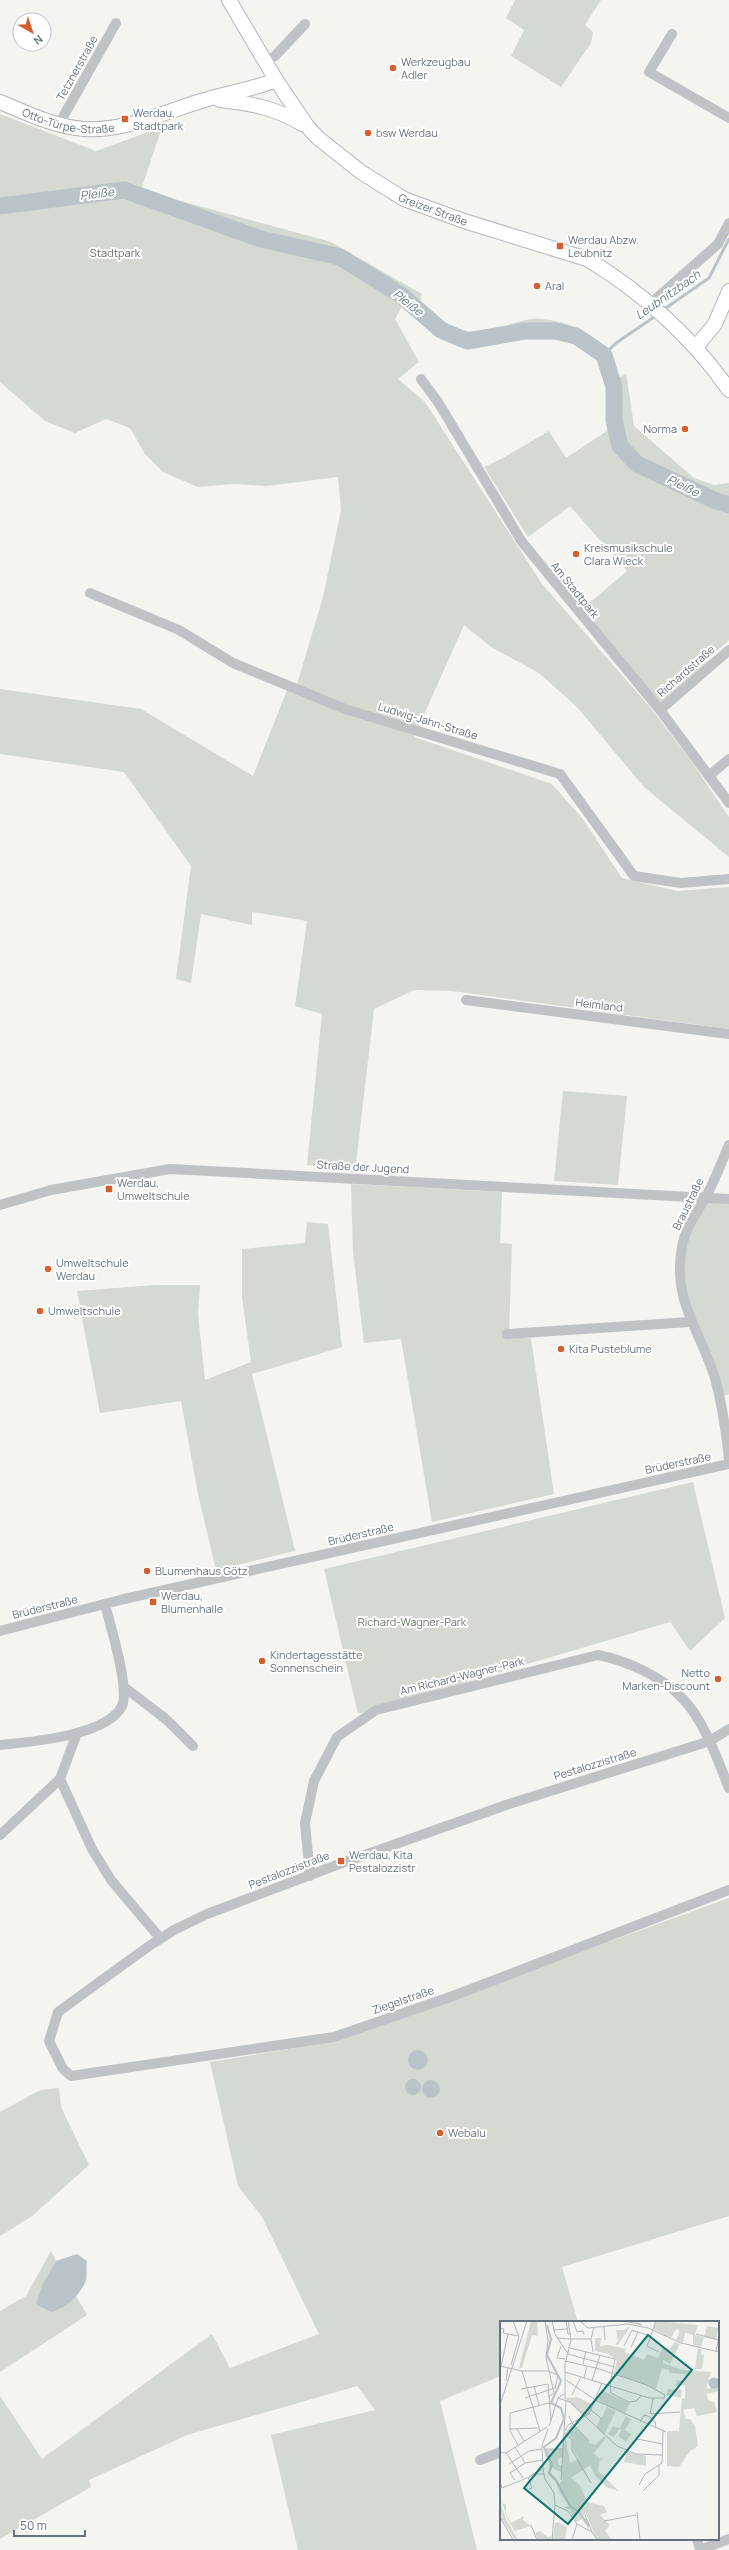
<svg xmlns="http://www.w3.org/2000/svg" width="729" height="2550" font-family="Manrope,sans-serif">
<rect width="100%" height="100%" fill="#f4f4f0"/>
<g fill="#d4dad1">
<polygon points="515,0 601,0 585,25 593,32 591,43 561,87 511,56 524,30 506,18"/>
<path d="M0 114 96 151 162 127 141 190 331 242 422 294 419 304C435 317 451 329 472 332 489 334 509 323 526 320 549 314 592 330 606 349 612 357 613 372 616 381L626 373 634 426 694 478 714 485 729 483V640L707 660 711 665 660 710 580 611 627 571 570 506 528 537 484 467 503 458 549 431 566 458 607 431C615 375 599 333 535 336 517 337 491 348 475 347 445 347 426 317 402 306L395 319 419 362 398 379 425 402 542 584 649 706 689 758 729 817V857L644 787 577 707 539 673 491 647 464 625 414 737 552 784 582 818 622 878 677 891 729 887V1029L452 991 414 990 374 1009 355 1172 307 1165 322 1014 295 1006 307 921 252 912V925L201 914 191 983 176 979 191 866 124 772 0 754V689L141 709 253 776 289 685 296 688 323 597 341 510 338 477 267 486 234 484 198 487 163 472 145 454 130 428 106 419 75 433 45 421 0 382Z"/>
<polygon points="563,1091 627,1096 618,1185 554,1181"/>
<polygon points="351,1184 502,1192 500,1243 512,1244 509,1334 531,1339 554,1494 432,1522 401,1339 364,1343 353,1252"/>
<polygon points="706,1197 729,1199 729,1394 723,1396 690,1322 682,1248"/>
<polygon points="307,1222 328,1224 342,1347 252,1374 295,1551 216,1570 198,1494 181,1401 100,1413 77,1291 155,1285 200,1285 198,1314 205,1380 251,1362 242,1297 242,1249 305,1243"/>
<polygon points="693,1482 725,1618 690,1651 670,1622 358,1714 324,1569"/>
<polygon points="729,1898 729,2216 562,2267 578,2322 501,2322 501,2376 440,2401 477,2550 298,2550 271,2435 375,2410 357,2386 187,2435 89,2480 91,2487 0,2539 0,2396 42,2459 212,2334 230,2368 319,2334 262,2217 238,2186 210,2062 337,2041"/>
<polygon points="59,2088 61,2107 89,2165 32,2216 0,2236 0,2112 40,2090"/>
<polygon points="51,2251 56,2261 43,2283 58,2310 76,2296 87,2315 0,2372 0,2311 26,2296"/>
</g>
<g fill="#bac3c8">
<circle cx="418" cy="2060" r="10"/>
<circle cx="413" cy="2087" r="8"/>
<circle cx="431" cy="2089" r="9"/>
<path d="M77 2254 87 2261C86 2267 87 2275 86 2280 81 2295 65 2309 51 2312L36 2304 43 2283 56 2261Z"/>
</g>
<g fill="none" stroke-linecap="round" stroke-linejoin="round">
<g stroke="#bac3c8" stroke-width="3">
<polyline points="663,310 709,278 729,239"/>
<polyline points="604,355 616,343 657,315"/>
</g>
<polyline stroke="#bac3c8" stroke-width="17" points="0,206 124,190 261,239 340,257 401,295 441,330 467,341 525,331 555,331 576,336 604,355 614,387 614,420 620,446 637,464 716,501 729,505"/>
<defs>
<g id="secondary">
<path id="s1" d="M229 0 276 80 307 126 318 138 361 172 404 199 464 221 587 259C642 292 693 338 729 390"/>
<path d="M220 100C249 103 276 108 302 124"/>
<path id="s2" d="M0 102C27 113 55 127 84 129 126 132 168 110 208 99 231 92 254 89 276 80"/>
<polyline points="696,347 715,324 729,291"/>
</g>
</defs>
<use href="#secondary" stroke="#b2b6ba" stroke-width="16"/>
<g stroke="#bfc3c6" stroke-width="10">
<polyline points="672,34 649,72 729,118"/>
<polyline points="265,62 275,56 305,24"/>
<polyline points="59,124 116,23"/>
<polyline points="649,305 718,244 729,223"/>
<polyline points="421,379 438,402 522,542 660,710 729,803"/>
<polyline points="90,593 179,630 233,663 345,709 560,774 634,876 681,883 729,879"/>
<polyline points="660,710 729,650"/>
<polyline points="710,775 729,759"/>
<polyline points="466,1000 729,1034"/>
<path d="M729 1145C721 1163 715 1181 705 1198 696 1215 685 1228 682 1247 672 1299 699 1329 714 1375 722 1402 726 1431 729 1459"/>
<polyline points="0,1205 51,1190 170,1169 729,1199"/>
<polyline points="507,1334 690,1322"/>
<polyline points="0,1631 124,1599 729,1464"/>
<polyline points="124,1687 167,1720 193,1746"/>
<polyline points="729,1729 710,1741 509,1804 342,1863 207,1914 174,1930 149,1946 58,2012 49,2041 63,2069 71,2076 334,2037 453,1996 729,1890"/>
<polyline points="77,1733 60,1779 92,1849 111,1880 160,1938"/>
<path d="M0 1745C30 1742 107 1736 122 1706 130 1688 110 1625 105 1604"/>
<polyline points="0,1835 60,1779"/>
<path d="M310 1876 305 1823 314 1781 337 1737 376 1710 598 1655C628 1661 661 1676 683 1699 705 1722 717 1759 729 1788"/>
<polyline points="480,2460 501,2452"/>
<polyline points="697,2539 700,2550"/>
<polyline points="700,2550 729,2539"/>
</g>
<use href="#secondary" stroke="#fff" stroke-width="14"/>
</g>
<g fill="#d55e2e" stroke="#fff" stroke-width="1.5">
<circle cx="393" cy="68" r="4"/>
<rect x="121" y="115" width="8" height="8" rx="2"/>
<circle cx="368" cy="133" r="4"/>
<rect x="556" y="242" width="8" height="8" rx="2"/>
<circle cx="537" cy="286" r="4"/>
<circle cx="685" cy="429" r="4"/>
<circle cx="576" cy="554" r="4"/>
<rect x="105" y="1185" width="8" height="8" rx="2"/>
<circle cx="48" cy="1269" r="4"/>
<circle cx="40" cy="1311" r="4"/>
<circle cx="561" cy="1349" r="4"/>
<circle cx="147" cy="1571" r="4"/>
<rect x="149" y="1598" width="8" height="8" rx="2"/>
<circle cx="262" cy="1661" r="4"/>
<circle cx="718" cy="1679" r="4"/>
<rect x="337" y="1857" width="8" height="8" rx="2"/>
<circle cx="440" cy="2133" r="4"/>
</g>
<g text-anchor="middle" stroke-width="4" stroke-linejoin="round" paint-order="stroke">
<g font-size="11" fill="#65727f" stroke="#fff" text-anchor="start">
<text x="401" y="66">Werkzeugbau<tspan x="401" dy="13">Adler</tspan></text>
<text x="133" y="117">Werdau,<tspan x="133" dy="13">Stadtpark</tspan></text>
<text x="376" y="137">bsw Werdau</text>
<text x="568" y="244">Werdau Abzw.<tspan x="568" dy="13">Leubnitz</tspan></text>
<text x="545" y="290">Aral</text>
<text x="677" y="433" text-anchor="end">Norma</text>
<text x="584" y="552">Kreismusikschule<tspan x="584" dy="13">Clara Wieck</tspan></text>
<text x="117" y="1187">Werdau,<tspan x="117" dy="13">Umweltschule</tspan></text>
<text x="56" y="1267">Umweltschule<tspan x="56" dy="13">Werdau</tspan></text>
<text x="48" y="1315">Umweltschule</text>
<text x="569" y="1353">Kita Pusteblume</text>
<text x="155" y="1575">BLumenhaus Götz</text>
<text x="161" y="1600">Werdau,<tspan x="161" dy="13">Blumenhalle</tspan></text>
<text x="270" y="1659">Kindertagesstätte<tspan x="270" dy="13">Sonnenschein</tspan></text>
<text x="710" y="1677" text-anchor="end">Netto<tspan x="710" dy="13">Marken-Discount</tspan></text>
<text x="349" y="1859">Werdau, Kita<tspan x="349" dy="13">Pestalozzistr</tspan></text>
<text x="448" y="2137">Webalu</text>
</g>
<g font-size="11" fill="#65727f" stroke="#fff">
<text transform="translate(77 68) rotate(-61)" y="4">Tetznerstraße</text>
<text dy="4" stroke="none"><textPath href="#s2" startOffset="72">Otto-Türpe-Straße</textPath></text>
<text dy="4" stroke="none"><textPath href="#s1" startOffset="301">Greizer Straße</textPath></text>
<text transform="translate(575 590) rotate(51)" y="4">Am Stadtpark</text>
<text transform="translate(686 671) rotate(-41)" y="4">Richardstraße</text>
<text transform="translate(428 721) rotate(17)" y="4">Ludwig-Jahn-Straße</text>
<text transform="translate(599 1005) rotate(7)" y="4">Heimland</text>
<text transform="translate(363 1167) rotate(3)" y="4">Straße der Jugend</text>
<text transform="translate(688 1204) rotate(-64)" y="4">Braustraße</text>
<text transform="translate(678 1463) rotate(-12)" y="4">Brüderstraße</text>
<text transform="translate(361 1534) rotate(-13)" y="4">Brüderstraße</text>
<text transform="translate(45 1607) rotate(-14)" y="4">Brüderstraße</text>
<text transform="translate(462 1676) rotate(-14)" y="4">Am Richard-Wagner-Park</text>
<text transform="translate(595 1764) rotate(-17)" y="4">Pestalozzistraße</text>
<text transform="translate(289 1870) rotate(-21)" y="4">Pestalozzistraße</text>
<text transform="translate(403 2000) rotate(-19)" y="4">Ziegelstraße</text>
</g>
<g font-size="11" fill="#667763" stroke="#fff">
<text x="115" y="257">Stadtpark</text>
<text x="412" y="1626">Richard-Wagner-Park</text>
</g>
<g font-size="12" font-style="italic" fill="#657a83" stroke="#fff">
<text transform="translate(97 194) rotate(-7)" y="4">Pleiße</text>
<text transform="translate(668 295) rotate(-35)" y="4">Leubnitzbach</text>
<text transform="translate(408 303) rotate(38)" y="4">Pleiße</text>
<text transform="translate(683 486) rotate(26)" y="4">Pleiße</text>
</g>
</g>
<g transform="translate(500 2321)">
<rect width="219" height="219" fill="#f4f4f0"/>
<path d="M31 0H37L38 15 32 14 22 47H19ZM157 0 198 4 195 14 204 16 201 26 193 24V14L185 12 183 22 176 19 180 10 176 8 171 17 153 8ZM207 5 218 7 216 19 204 16ZM128 6H130L118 24 115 23 118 20 116 9H125ZM95 17H101L100 25 108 24 126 28 125 31 144 39 147 33 158 37 163 26 169 28 175 21 180 23 170 43 163 39V42L183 49 211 51 206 68 219 65V70L206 73 209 80 214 81 217 91 197 95 194 87 183 89 186 98H190L195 105 198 125 190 130 179 146 167 145V110H179L182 78 185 77V64L174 65 177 61 175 59 184 60 185 53 169 52V49L162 47 156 68 114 52 117 40 109 33 95 30ZM198 27 202 28 201 33 204 34 202 48H195ZM168 68 182 69 181 77 166 74ZM103 70 130 82 125 92 98 80ZM77 76 92 83 90 91 84 96 65 77ZM107 86 116 90 104 114 96 106ZM126 95 131 98 125 109 131 113 126 121 118 115 122 109 119 108 114 116 108 113 113 105 120 107ZM72 103 91 123 95 124 104 115 106 117 94 132 100 138 105 135 99 141 98 150 119 170 106 166 94 153 90 144 71 157 80 164 87 181 104 185 107 191 100 194 110 204 105 210 112 219H97L86 193 82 195 88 200 89 209 82 198 76 201 70 189 64 187 69 184 60 172 56 161 49 154V140L45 136 44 129 63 128 65 114 70 142 79 138 73 129V119L65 112ZM63 135 62 160 59 164 49 152 52 147 61 151 62 144H58V138ZM127 131 146 135V145L124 141ZM0 176 3 183H6V193L11 202 24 195 23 199 31 205 15 210 20 219 7 197ZM0 181 6 198 18 219H15L2 198ZM58 201 67 206 65 219H53L55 202ZM40 210 48 216 51 215V219H38L35 212Z" fill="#d4dad1" fill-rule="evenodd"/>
<path d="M208.5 62a5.5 5.5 0 1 1 11 0a5.5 5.5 0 1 1-11 0Z" fill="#bac3c8"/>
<path fill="none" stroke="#bac3c8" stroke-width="2" d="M47 4 51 18 47 34 61 60 51 82 61 87 64 98 56 117 44 126 52 144 49 152 56 159 70 185 79 191 89 205"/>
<path fill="none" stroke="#b2b8bc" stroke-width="1" d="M45 0 48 20 46 36 54 72 48 76M52 0 55 13 68 33M66 0 68 13H71M73 0 77 11 83 10 84 13M80 0 88 7 128 3 148 7 181 22 219 31M122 0 140 3 142 4 136 2M156 0 147 25 159 31M104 5 105 19M0 7 4 8 3 12 18 15M53 9 67 8M196 13 219 19M57 17 71 18M71 18H91M61 25 57 37 65 38M124 25 132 9 150 15M131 26 138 11M70 27 115 38 110 63 111 72 129 81 136 80 141 75M216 30 219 17M93 31 91 18 94 6M68 33 115 46M65 40 96 47 147 64 165 74 164 77H149L65 51M83 43 86 30M11 44 19 16 13 0M0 45 22 50H48L58 54M0 50 8 13M22 50 40 110M84 57 87 45M66 59 97 80 166 111M6 60 8 46M92 60 100 34M48 63 51 100M34 65 39 84M21 68 48 63M72 74 81 56M25 77 55 67 58 54M58 77 70 81 117 125 136 133 162 134M65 78V43L71 19 68 0M0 84 27 0M91 89 102 98M150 93 153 78M151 93 180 91M69 95 72 102 89 120M140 101 144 94 148 95 155 100 156 107M49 105 58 77 64 73M10 108 38 107M17 108 24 120M48 108 42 125 43 148 45 158 54 172 55 184M65 110 68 104 89 93 102 62M64 112 72 119V129L91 162M137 118 163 123M18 124 10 110V92L49 82M15 126 25 142M46 128H63M6 132 23 157M0 134 1 131 6 132 47 106M9 143 29 130 42 128M29 155 43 148M28 156 32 167 29 168M15 159 10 152 25 142 43 139M61 159 66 80M1 164 2 167 37 153H44M139 164 145 153 162 142 163 109M143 170 159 154V144M137 191 140 219M85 194 92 211M0 196 13 219M104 200 136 194M31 204 37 219M52 219 55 184 68 190 77 203 92 211 97 219M72 219 77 203"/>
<path fill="#0f766e" fill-opacity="0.15" stroke="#0f766e" stroke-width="2" d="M148 14 192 49 68 203 24 167Z"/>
<rect width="219" height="219" fill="none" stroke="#65727f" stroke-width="2"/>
</g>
<g transform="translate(32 32) rotate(141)"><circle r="19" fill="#ffffff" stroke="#c1c7cc"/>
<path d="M0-3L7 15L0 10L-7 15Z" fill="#d55e2e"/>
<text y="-6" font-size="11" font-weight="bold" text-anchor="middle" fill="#65727f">N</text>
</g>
<path d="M14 2530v6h71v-6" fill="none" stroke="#65727f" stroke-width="2"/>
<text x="20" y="2530" font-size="12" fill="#65727f" stroke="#ffffff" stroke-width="3" paint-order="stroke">50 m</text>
</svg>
